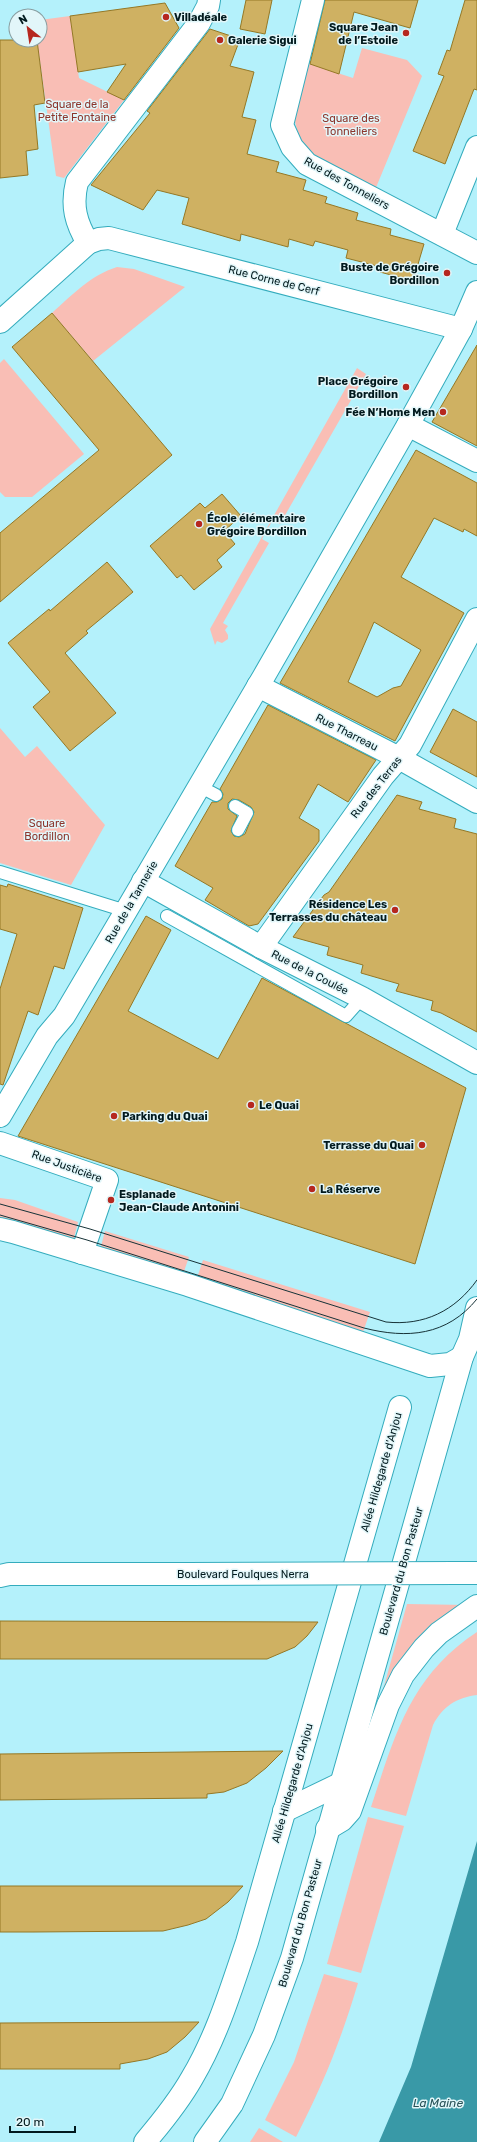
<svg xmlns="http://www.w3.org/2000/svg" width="477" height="2142" font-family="Rubik,sans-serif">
<rect width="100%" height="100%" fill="#b4f1fb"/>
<g fill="#f9beb5">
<polygon points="70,16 79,78 124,100 64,178 56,176 37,40 40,40 40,20"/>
<path d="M362 48 407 60 422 76 375 190C339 172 289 155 295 105 297 91 303 77 307 63L353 78Z"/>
<path d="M117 267 134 269 185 287 93 361 52 313C72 295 91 275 117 267Z"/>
<polygon points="4,359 84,454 32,497 5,497 0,492 0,363"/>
<polygon points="357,368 366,374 280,524 273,520 268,528 269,531 266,532 262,539 269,543 223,623 228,626 225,630 228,635 228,639 222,643 217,641 215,645 210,629"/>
<polygon points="0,728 25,757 37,746 105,825 71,885 0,863"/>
<polygon points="0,1198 15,1200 78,1222 73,1242 0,1221"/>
<polygon points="105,1231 189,1257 182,1277 100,1250"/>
<polygon points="203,1260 370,1312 362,1335 196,1281"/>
<polygon points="407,1604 466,1605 377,1711"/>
<path d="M477 1632V1695C456 1698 443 1706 433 1725L406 1816 371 1807C395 1735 410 1676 477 1632Z"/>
<polygon points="368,1817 404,1826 361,1973 327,1964"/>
<path d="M324 1974 358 1983C341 2040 323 2085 296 2137L265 2120 294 2062Z"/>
<polygon points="259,2128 283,2142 250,2142"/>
</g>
<polygon fill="#3999a7" points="477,1841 477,2142 379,2142 411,2067"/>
<g fill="#cfb162" stroke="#957825" fill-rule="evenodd">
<polygon points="246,0 272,0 265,34 240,29"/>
<polygon points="325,0 418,0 410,28 354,12 339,74 310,64"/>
<polygon points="465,0 477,0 477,90 474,89 445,164 413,151 444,76 438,74 447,50 450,51"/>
<polygon points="165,3 179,28 124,100 107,92 126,64 78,72 70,16"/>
<polygon points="210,29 240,39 230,66 254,72 242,117 256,120 247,154 279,162 276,172 306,180 303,190 327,197 325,203 358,213 356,220 391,229 390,235 424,244 413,281 380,272 381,267 346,258 348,250 315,241 313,246 289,239 288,247 241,234 240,241 182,224 189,198 157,190 143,210 91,185 150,113 147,111"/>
<polygon points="0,40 37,40 45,103 34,105 38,149 26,151 28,175 0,178"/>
<polygon points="52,313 172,455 0,602 0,533 99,450 12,347"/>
<polygon points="477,345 477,446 432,422"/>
<path d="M416 450 477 483V536L464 529 463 532 434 518 401 577 464 613 395 741 280 683ZM374 622 421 650 401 686 393 688 377 697 348 682Z"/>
<polygon points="222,494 241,516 224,531 235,544 217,560 222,567 194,590 181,575 177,578 150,546 200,503 205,508"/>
<polygon points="107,562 133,592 86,631 88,633 65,653 116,713 70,751 33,707 50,692 8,643 49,609 50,611"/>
<path d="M268 705 376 760 348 802 318 784 299 818 319 830V841L258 924 249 926 205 900 213 888 175 866 212 802H217L222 799 223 794 220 789ZM232 799 239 800 251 807 254 812 245 834 239 837 234 836 231 831 237 816 228 809V803Z"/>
<polygon points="453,709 477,722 477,777 430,752"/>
<polygon points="397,795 422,802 419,809 456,819 454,828 477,834 477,1032 441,1013 431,1010 433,1001 396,991 399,984 361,973 363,965 327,955 329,947 293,937 324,895 329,892"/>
<polygon points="8,884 83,908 64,969 54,966 38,1015 28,1011 3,1085 0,1084 0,989 17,934 0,929 0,885 7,887"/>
<polygon points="146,916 171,930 128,1011 218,1059 262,978 466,1088 415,1264 18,1136"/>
<polygon points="0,1621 318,1622 307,1636 295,1647 267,1659 0,1659"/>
<polygon points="283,1751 266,1768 247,1783 224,1792 207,1794 207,1798 0,1800 0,1754"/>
<polygon points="0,1886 243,1886 228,1902 206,1919 188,1925 163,1931 33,1932 0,1932"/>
<polygon points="199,2022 185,2037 167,2052 148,2059 120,2064 120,2069 0,2069 0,2023"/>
</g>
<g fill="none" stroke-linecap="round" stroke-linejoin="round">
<defs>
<g id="service">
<polyline points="199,786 216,795"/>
<polyline points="235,806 247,813 238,830"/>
<polyline points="0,872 126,911"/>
<polyline points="167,916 346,1016 362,998"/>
</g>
<g id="minor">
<polyline points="313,0 282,125 292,147 307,164 477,253"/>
<polyline points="442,234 477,147"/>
<path d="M88 243C76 223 71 206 77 182L199 23 208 6 209 0"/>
<polyline points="0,322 88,243 99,239 109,238 461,329"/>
<polyline points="408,425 477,461"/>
<polyline points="258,686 399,758 477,802"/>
<polyline points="143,881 261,947 362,998 477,1063"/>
<polyline points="261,947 383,776 410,745 477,619"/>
<polyline points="0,1116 47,1036 64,1016 126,911 264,676 408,425 461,329 477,292"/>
<polyline points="0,1143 107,1180 82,1253"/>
<polyline points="0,1229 13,1232 188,1285 430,1366 450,1364 462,1357"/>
<polyline points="284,1811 340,1784"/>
<path d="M145 2142C162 2122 179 2101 192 2078 217 2036 231 1989 247 1942L400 1407"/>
</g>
<g id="tertiary">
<polyline points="327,1829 342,1820 350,1811 388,1705 403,1675 424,1648 439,1633 477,1606"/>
<polyline points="205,2142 232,2104 264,2035 292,1958 462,1357 470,1339 477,1308"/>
</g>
<g id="secondary">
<polyline points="456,1573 477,1573"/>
<polyline points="0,1576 9,1574 188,1574"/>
</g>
</defs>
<use href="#service" stroke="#34acbd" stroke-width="14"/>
<use href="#minor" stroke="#34acbd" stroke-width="24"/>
<use href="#tertiary" stroke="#34acbd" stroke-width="24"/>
<use href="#secondary" stroke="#34acbd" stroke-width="24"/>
<use href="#service" stroke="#fff" stroke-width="12"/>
<use href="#minor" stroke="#fff" stroke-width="22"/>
<use href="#tertiary" stroke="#fff" stroke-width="22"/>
<use href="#secondary" stroke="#fff" stroke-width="22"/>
<g stroke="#163237" stroke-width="1">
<path d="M0 1204 90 1229 386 1322C424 1326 455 1311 477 1280"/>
<path d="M0 1215 87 1240 364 1328C407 1339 447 1336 477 1299"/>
</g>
<defs>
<polyline id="secondary-bridge" points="188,1574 456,1573"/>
</defs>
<use href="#secondary-bridge" stroke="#34acbd" stroke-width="24" stroke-linecap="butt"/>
<use href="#secondary-bridge" stroke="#fff" stroke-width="22"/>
</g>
<g fill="#b6271f" stroke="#e2f6f9" stroke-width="1.5">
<circle cx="166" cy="17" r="4"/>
<circle cx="406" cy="33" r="4"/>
<circle cx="220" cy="40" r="4"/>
<circle cx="447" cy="273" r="4"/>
<circle cx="406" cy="387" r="4"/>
<circle cx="443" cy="412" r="4"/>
<circle cx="199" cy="524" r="4"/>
<circle cx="395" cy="910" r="4"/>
<circle cx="251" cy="1105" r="4"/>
<circle cx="114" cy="1116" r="4"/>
<circle cx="422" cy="1145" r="4"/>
<circle cx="312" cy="1189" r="4"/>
<circle cx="111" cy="1200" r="4"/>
</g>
<g text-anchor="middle" stroke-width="3" stroke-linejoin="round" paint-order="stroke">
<g font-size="11" font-weight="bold" fill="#021a1e" stroke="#e2f6f9" text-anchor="start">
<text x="174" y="21">Villadéale</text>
<text x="398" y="31" text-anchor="end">Square Jean<tspan x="398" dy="13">de l’Estoile</tspan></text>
<text x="228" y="44">Galerie Sigui</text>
<text x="439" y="271" text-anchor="end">Buste de Grégoire<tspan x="439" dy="13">Bordillon</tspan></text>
<text x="398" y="385" text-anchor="end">Place Grégoire<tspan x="398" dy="13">Bordillon</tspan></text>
<text x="435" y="416" text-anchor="end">Fée N’Home Men</text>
<text x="207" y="522">École élémentaire<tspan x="207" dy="13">Grégoire Bordillon</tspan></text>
<text x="387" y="908" text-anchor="end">Résidence Les<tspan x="387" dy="13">Terrasses du château</tspan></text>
<text x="259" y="1109">Le Quai</text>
<text x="122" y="1120">Parking du Quai</text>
<text x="414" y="1149" text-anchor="end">Terrasse du Quai</text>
<text x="320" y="1193">La Réserve</text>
<text x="119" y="1198">Esplanade<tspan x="119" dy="13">Jean-Claude Antonini</tspan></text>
</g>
<g font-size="11" fill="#8d362d" stroke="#e2f6f9">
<text x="77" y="108">Square de la<tspan x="77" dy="13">Petite Fontaine</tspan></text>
<text x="351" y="122">Square des<tspan x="351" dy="13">Tonneliers</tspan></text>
<text x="47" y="827">Square<tspan x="47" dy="13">Bordillon</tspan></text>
</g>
<g font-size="11" fill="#021a1e" stroke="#e2f6f9">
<text transform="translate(347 183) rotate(29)" y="4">Rue des Tonneliers</text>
<text transform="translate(274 280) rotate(14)" y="4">Rue Corne de Cerf</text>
<text transform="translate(347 732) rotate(27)" y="4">Rue Tharreau</text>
<text transform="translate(376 787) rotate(-52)" y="4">Rue des Terras</text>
<text transform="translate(131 902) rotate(-60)" y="4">Rue de la Tannerie</text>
<text transform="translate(310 972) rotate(27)" y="4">Rue de la Coulée</text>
<text transform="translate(67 1166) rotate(20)" y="4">Rue Justicière</text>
<text transform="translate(381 1472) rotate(-74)" y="4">Allée Hildegarde d'Anjou</text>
<text transform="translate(401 1571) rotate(-74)" y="4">Boulevard du Bon Pasteur</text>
<text x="243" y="1578">Boulevard Foulques Nerra</text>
<text transform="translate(292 1783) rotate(-74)" y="4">Allée Hildegarde d'Anjou</text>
<text transform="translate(300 1923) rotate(-74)" y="4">Boulevard du Bon Pasteur</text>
</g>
<g font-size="12" font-style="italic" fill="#275157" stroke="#e2f6f9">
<text x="438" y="2107">La Maine</text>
</g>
</g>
<g transform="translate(28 28) rotate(330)"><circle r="19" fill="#e2f6f9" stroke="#889ea1"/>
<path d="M0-3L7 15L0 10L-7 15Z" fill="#b6271f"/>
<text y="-6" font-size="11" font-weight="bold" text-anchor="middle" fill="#021a1e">N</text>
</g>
<path d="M10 2126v6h65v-6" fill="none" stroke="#021a1e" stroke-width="2"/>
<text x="16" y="2126" font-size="12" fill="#021a1e" stroke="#e2f6f9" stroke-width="3" paint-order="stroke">20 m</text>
</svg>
